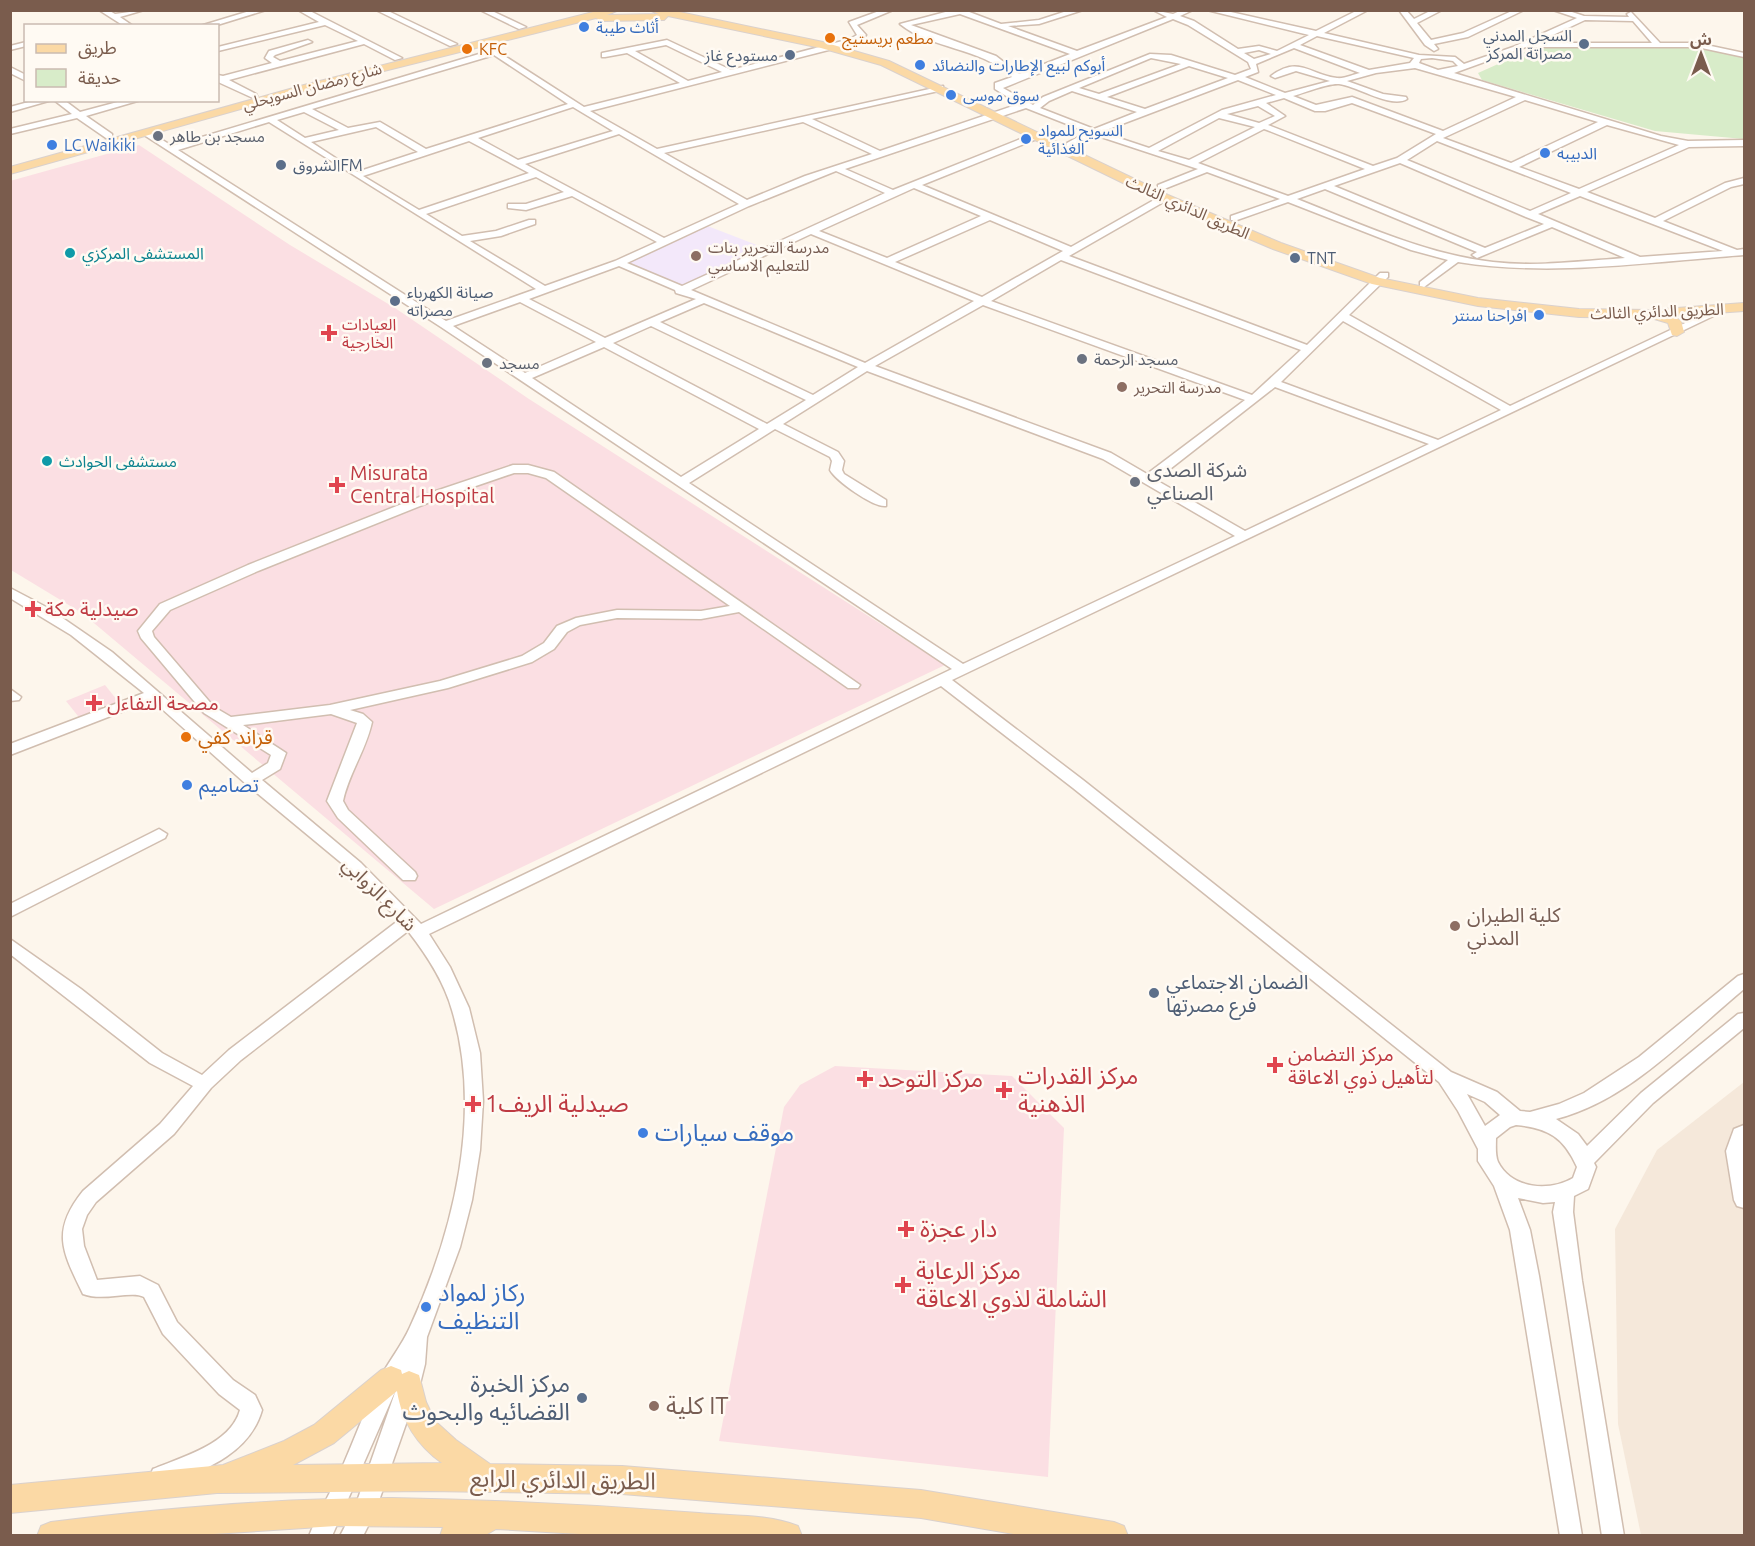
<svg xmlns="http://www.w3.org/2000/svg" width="1755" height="1546" font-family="Ubuntu,'Noto Sans Arabic',sans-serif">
<rect width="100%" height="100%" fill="#fdf6ec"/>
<polygon fill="#f5e8da" points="1744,1082 1744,1535 1641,1535 1618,1424 1615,1229 1657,1150"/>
<polygon fill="#f3e8fa" points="705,225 767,249 685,287 624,263"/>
<g fill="#fbdfe3">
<polygon points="139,145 290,245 395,308 529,399 945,665 434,909 82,613 11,570 10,181"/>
<polygon points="105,685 121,705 82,721 66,701"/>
<polygon points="835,1066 1012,1076 1064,1128 1048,1477 719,1441 784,1107 800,1085"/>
</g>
<polygon fill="#d8ecc9" points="1546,48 1705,48 1744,57 1744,139 1655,131 1482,80 1478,73 1525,52"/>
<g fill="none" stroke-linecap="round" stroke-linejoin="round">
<defs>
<g id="minor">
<polygon points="99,10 108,10 115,14 144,10 120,17 133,26 124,26"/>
<polygon points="253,10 266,10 214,26 200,26"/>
<polygon points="298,10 308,10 402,58 395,60 364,44 229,80 256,94 257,96 253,98 218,82 218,75 223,76 272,63 265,58 269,51 308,40 312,42 275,55 273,57 280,61 358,41 325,25 218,51 218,47 319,22"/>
<polygon points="376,10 386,10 457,44 450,46"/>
<polygon points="480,10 490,10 526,27 519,29"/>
<path d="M882 10H893L857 25 866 35 856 43 590 111 657 149 943 86V90L812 119 880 151 1019 104 995 89V83L1012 77C979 46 932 50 900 24L953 10H964L1001 24 1039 20 1070 10H1083L1039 24 1008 26 1077 51 1167 17 1153 10 1173 14 1182 10H1193L1180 16 1194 21 1238 49 1259 46 1277 51 1309 35 1207 10H1222L1316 31 1358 10H1368L1324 33 1419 55 1455 57 1464 64 1513 47 1577 18 1553 10H1566L1584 16 1629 17 1627 14 1631 12 1660 43H1697L1744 53V57L1697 47H1526L1454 73 1661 136 1688 141 1744 140V146L1689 147 1587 192 1655 218 1725 183 1744 178V184L1731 187 1663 221 1737 250 1744 249V255C1649 262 1552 277 1458 262L1424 287 1420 286V282L1448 260 1411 250 1288 202 1237 220H1231V216L1280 199 1207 172 1164 189H1158V185L1198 169 1095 135 1073 147H1067V143L1087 132 1026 108 845 169 893 190 1033 134H1039V138L922 185 1071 247 1161 196H1167V200L1069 256 1307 345 1380 273H1388V277L1349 315 1510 406 1719 307 1728 309 952 680 1083 780 1451 1072 1497 1092 1520 1111 1530 1112 1559 1104 1584 1093 1639 1057 1738 976 1744 974V989C1687 1036 1630 1100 1556 1119L1578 1134 1587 1146 1641 1093 1738 1014 1744 1013V1028L1653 1103 1594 1163 1596 1167 1588 1189 1574 1196 1573 1212 1582 1281 1624 1536H1602L1553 1212 1555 1202 1543 1203 1518 1198 1530 1230 1539 1276 1582 1536H1560L1510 1230 1494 1186 1478 1161V1149L1458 1111 1439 1082 1073 788 941 686 429 934 450 967 469 1008 480 1053 483 1101 480 1150 472 1200 460 1247 427 1337 425 1364 420 1384 375 1512 363 1536H340L355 1507 397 1387 332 1536H309C318 1513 331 1492 341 1470 354 1440 366 1408 380 1378 389 1361 402 1345 410 1327 454 1232 483 1113 452 1010 444 981 426 954 408 931L241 1060 211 1088 174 1134 96 1202 87 1215 82 1229 84 1246 97 1280 140 1276 158 1285 177 1322 233 1380 255 1395 262 1410C249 1456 201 1471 161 1487L153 1483 150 1476 153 1469C182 1457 231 1444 240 1410L219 1394 163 1334 144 1297C131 1290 104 1302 83 1294 62 1251 51 1231 83 1191L160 1124 193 1086 150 1063 10 954V939L81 989 162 1053 202 1075 229 1050 399 920 350 870 246 784 152 700 10 755V744L144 693 71 635 10 598V588L48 608 112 652 252 773 268 763 271 755 204 713 141 638 138 631 160 604 248 565 427 494 513 465H528L554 472 860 685 858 688H848L739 612 701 619 617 618 580 625 567 632 554 649 532 662 448 688 350 710 363 714 372 722C366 750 349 773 343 801L348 810 415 872 417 876 415 880H403L338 818 327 801 357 723 331 714 243 725 286 753 280 769 262 780 361 863 421 924 952 669 441 327 141 133 148 131 172 146 489 51 482 46 486 44 584 107 680 83 627 53 605 57H602V53L667 40 731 70 850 39 857 35 849 22ZM960 14 1070 54 1019 74 996 56 911 25ZM1173 19 1188 25 1248 62 1251 69 1235 75 1171 55 1150 54 1043 97 1033 105 1003 88ZM1585 20 1633 21 1652 43H1536ZM1317 36 1414 58 1410 63 1369 70 1300 45ZM666 45 722 72 688 81 635 51ZM1294 48 1360 73C1354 74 1344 79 1337 78 1310 75 1299 55 1271 76L1275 78 1296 71 1330 81 1285 93 1245 77 1258 72 1256 64ZM1259 50 1271 54 1254 59 1244 53ZM494 55 568 104 426 149 380 122 348 128 312 109ZM1151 58 1181 64 1099 94 1079 88ZM1432 58 1453 61 1458 66 1438 70 1419 63 1421 59ZM1189 66 1228 78 1145 109 1107 97ZM1415 68 1516 97 1443 131 1352 97 1316 105 1293 96C1304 93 1328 83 1339 84 1357 86 1391 109 1407 99L1406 97 1383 94 1347 81 1376 73ZM1238 80 1276 95 1222 110 1149 148 1101 132ZM1072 91 1137 112 1094 129 1040 108 1049 101ZM1284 98 1315 111H1325L1352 103 1436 134 1397 158 1373 166 1268 125 1285 116 1266 103ZM1525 100 1598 122 1511 163 1443 138ZM1258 106 1275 116 1259 123 1227 114ZM573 107 613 131 518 160 478 138ZM304 112 339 130 305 138 277 120ZM1219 118 1255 127 1189 160 1158 151ZM269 122 536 289 446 321 178 150ZM803 122 872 154 805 176 747 200 664 153ZM1607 125 1679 145 1579 189 1519 167ZM376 127 418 152 357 172 311 142ZM1264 129 1267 130 1365 169 1288 196 1198 163ZM619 134 739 204 664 238 525 164ZM469 141 529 173 419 210 363 176ZM1437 141 1571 193 1530 211 1407 160ZM1400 163 1526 217 1544 224 1485 248 1334 186ZM836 171 885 193 682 286 627 263 749 206ZM536 177 564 192 526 204H508V208L526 210 572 196 657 242 615 261 545 286 470 241 501 236 535 224V220H529L496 231 462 236 426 214ZM914 188 981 216 887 258 819 231ZM1325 189 1477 252 1472 255 1477 258 1552 227 1625 258C1582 261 1537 267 1493 262 1424 254 1361 224 1297 199ZM1580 196 1723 251 1640 257 1538 214ZM990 220 1063 251 982 297 895 262ZM811 234 974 301 865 363 691 290ZM1061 260 1301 350 1252 395 991 301ZM619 266 675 290 676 293 696 299 605 338 529 299ZM520 302 596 342 525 373 453 326ZM704 303 858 367 813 395 660 322ZM983 305 1245 400 1147 474 1111 453 875 366ZM1343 321 1501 410 1438 440 1281 382ZM651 326 806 400 767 424 613 343ZM604 347 759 429 681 477 532 378ZM867 371 1103 459 1235 536 963 664 689 483 775 429 830 457 832 461 830 470C836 481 874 508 886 506V500L844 474 842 470 844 461 838 452 783 424ZM1275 387 1429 444 1245 531 1156 480ZM514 473H528L546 478 730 606 701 611 617 610 576 618 557 626 544 643 522 656 440 681 330 705 231 717 214 707 154 637 152 631 170 610 258 571 435 500ZM1467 1094 1485 1102 1500 1115 1485 1126ZM1516 1125C1549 1128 1564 1138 1577 1167L1573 1178C1549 1192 1512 1189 1498 1162 1495 1155 1496 1145 1496 1138L1510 1127Z"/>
<polygon points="1399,10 1406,10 1414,19 1432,10 1442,10 1417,23 1431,40 1463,33 1514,10 1524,10 1468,37 1434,44 1438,49 1434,51 1425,45"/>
<polygon points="26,42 26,46 10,50 10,46"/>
<polygon points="10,67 26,75 26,81 10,73"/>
<polygon points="36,100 52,100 10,112 10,107"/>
<polygon points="54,100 64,100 80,112 125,100 141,100 86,116 112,134 112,138 106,138 77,118 10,134 10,129 72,114"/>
<polygon points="10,689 21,697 19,700 10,701"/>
<polygon points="159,829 167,834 165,838 10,917 10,904"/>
<polygon points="1744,1125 1744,1208 1737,1206 1734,1200 1726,1151 1734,1129"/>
</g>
<g id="major">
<polygon points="601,10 619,10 607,15 659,14 649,10 670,10 823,42 889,61 1168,195 1281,243 1380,278 1478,298 1579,309 1650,310 1744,303 1744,311 1673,316 1681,321 1684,332 1677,336 1672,335 1668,323 1651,318 1579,317 1478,306 1372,284 1273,249 1160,201 881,65 821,48 668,16 664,20 601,21 596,18 312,89 10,174 10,167 304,85"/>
<path d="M391 1366 401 1370 402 1374 409 1371 419 1375 426 1402 435 1421 456 1440 490 1464 622 1466 921 1490 1114 1522 1124 1526 1128 1536H1025L921 1518 622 1494 428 1491 217 1493 10 1513V1485L223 1465 284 1441 314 1425 381 1370ZM397 1391C402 1422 417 1445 442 1463L293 1465 334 1443Z"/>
<path d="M392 1498C495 1500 597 1505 699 1513 730 1516 769 1514 798 1526L802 1536H613L496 1529 484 1536H440L443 1527 336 1526 183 1536H37L41 1526 51 1522C165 1508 278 1498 392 1498Z"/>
</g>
</defs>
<use href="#minor" stroke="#d1beb0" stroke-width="3"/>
<use href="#major" stroke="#dad1cd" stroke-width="2"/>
<use href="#minor" fill="#fff" fill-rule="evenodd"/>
<use href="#major" fill="#fbd9a5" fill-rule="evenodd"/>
</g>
<g fill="#3f7fe0" stroke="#fffaf3" stroke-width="2">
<circle cx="584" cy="27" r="6"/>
<circle cx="920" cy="65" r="6"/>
<circle cx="951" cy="95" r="6"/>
<circle cx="1026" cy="139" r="6"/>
<circle cx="52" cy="145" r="6"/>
<circle cx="1545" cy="153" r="6"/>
<circle cx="1539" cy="315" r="6"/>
<circle cx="187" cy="785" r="6"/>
<circle cx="643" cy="1133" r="6"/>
<circle cx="426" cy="1307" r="6"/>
</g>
<g fill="#e8710a" stroke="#fffaf3" stroke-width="2">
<circle cx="830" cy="38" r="6"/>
<circle cx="467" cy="49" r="6"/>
<circle cx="186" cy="737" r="6"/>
</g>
<g fill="#5c6f8a" stroke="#fffaf3" stroke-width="2">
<circle cx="1584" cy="44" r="6"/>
<circle cx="790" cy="55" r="6"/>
<circle cx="281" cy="165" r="6"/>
<circle cx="1295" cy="258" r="6"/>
<circle cx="395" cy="301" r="6"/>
<circle cx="1154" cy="993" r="6"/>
<circle cx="582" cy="1398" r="6"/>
</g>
<g fill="#6b7280" stroke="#fffaf3" stroke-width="2">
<circle cx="158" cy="136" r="6"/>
<circle cx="1082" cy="359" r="6"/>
<circle cx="487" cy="363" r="6"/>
<circle cx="1135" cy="482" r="6"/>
</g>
<g fill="#0f9aa8" stroke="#fffaf3" stroke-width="2">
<circle cx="70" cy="253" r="6"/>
<circle cx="47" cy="461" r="6"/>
</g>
<g fill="#8d6e63" stroke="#fffaf3" stroke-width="2">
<circle cx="696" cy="256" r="6"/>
<circle cx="1122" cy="387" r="6"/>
<circle cx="1455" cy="926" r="6"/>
<circle cx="654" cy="1406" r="6"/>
</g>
<g fill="#e0444e" stroke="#fffaf3" stroke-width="2">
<path d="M326 324h6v6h6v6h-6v6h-6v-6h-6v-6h6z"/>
<path d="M334 476h6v6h6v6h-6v6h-6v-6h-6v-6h6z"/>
<path d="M30 600h6v6h6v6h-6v6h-6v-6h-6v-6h6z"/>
<path d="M91 694h6v6h6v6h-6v6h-6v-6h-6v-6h6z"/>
<path d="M1272 1056h6v6h6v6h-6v6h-6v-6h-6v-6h6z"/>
<path d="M862 1070h6v6h6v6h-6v6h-6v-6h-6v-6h6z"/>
<path d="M1001 1081h6v6h6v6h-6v6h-6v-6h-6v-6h6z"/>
<path d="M470 1095h6v6h6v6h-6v6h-6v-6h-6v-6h6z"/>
<path d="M903 1220h6v6h6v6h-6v6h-6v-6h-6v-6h6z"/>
<path d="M900 1276h6v6h6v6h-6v6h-6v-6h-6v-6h6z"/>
</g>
<g text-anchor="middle" stroke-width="5" stroke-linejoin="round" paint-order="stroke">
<g font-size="16" fill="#366cbe" stroke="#fffaf3" text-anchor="start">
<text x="596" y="33">أثاث طيبة</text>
<text x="932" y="71">أبوكم لبيع الإطارات والنضائد</text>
<text x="963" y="101">سوق موسى</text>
<text x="1038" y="136">السويح للمواد<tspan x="1038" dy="18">الغذائية</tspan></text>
<text x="64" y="151">LC Waikiki</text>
<text x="1557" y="159">الدبيبه</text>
<text x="1527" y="321" text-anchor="end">افراحنا سنتر</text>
</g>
<g font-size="16" fill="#4e5e75" stroke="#fffaf3" text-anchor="start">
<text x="1572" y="41" text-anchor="end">السجل المدني<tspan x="1572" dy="18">مصراتة المركز</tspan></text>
<text x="778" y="61" text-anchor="end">مستودع غاز</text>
<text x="293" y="171">الشروقFM</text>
<text x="1307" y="264">TNT</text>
<text x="407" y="298">صيانة الكهرباء<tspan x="407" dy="18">مصراته</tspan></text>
</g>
<g font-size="16" fill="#c56008" stroke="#fffaf3" text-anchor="start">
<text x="842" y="44">مطعم بريستيج</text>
<text x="479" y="55">KFC</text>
</g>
<g font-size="16" fill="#7a5c4d" stroke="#fffaf3">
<text transform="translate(312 86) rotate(-15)" y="6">شارع رمضان السويحلي</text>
<text transform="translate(1188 207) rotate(24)" y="6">الطريق الدائري الثالث</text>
<text transform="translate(1657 311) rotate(-2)" y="6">الطريق الدائري الثالث</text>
</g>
<g font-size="16" fill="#5b616d" stroke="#fffaf3" text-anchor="start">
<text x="170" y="142">مسجد بن طاهر</text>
<text x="1094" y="365">مسجد الرحمة</text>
<text x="499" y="369">مسجد</text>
</g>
<g font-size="16" fill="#785e54" stroke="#fffaf3" text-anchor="start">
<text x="708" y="253">مدرسة التحرير بنات<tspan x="708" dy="18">للتعليم الاساسي</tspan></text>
<text x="1134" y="393">مدرسة التحرير</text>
</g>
<g font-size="16" fill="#0d838f" stroke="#fffaf3" text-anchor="start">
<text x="82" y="259">المستشفى المركزي</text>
<text x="59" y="467">مستشفى الحوادث</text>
</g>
<g font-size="16" fill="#be3a42" stroke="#fffaf3" text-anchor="start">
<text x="342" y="330">العيادات<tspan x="342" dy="18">الخارجية</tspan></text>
</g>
<g font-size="20" fill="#5b616d" stroke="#fffaf3" text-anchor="start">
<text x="1147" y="477">شركة الصدى<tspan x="1147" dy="23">الصناعي</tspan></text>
</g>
<g font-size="20" fill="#be3a42" stroke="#fffaf3" text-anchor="start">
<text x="350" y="480">Misurata<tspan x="350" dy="23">Central Hospital</tspan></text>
<text x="45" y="616">صيدلية مكة</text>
<text x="107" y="710">مصحة التفاءل</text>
<text x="1288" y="1061">مركز التضامن<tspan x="1288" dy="23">لتأهيل ذوي الاعاقة</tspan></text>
</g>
<g font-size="20" fill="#c56008" stroke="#fffaf3" text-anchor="start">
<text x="198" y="744">قراند كفي</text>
</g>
<g font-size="20" fill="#366cbe" stroke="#fffaf3" text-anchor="start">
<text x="199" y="792">تصاميم</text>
</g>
<g font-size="20" fill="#7a5c4d" stroke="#fffaf3">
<text transform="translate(380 894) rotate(45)" y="7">شارع الزوابي</text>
</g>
<g font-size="20" fill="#785e54" stroke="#fffaf3" text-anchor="start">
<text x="1467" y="922">كلية الطيران<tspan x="1467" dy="23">المدني</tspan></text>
</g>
<g font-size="20" fill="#4e5e75" stroke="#fffaf3" text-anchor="start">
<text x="1166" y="989">الضمان الاجتماعي<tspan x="1166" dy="23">فرع مصرتها</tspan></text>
</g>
<g font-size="24" fill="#be3a42" stroke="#fffaf3" text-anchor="start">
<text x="1018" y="1084">مركز القدرات<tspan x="1018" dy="28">الذهنية</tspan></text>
<text x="878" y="1087">مركز التوحد</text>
<text x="485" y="1112">صيدلية الريف1</text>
<text x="920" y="1237">دار عجزة</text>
<text x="916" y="1279">مركز الرعاية<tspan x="916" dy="28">الشاملة لذوي الاعاقة</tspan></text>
</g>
<g font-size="24" fill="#366cbe" stroke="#fffaf3" text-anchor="start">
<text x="655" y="1141">موقف سيارات</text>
<text x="438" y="1301">ركاز لمواد<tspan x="438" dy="28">التنظيف</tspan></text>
</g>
<g font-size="24" fill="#4e5e75" stroke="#fffaf3" text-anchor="end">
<text x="570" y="1392">مركز الخبرة<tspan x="570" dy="28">القضائيه والبحوث</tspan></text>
</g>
<g font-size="24" fill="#785e54" stroke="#fffaf3" text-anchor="start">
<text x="666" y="1414">كلية IT</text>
</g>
<g font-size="24" fill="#7a5c4d" stroke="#fffaf3">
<text transform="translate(563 1480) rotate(1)" y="8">الطريق الدائري الرابع</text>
</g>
</g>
<rect width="1755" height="1546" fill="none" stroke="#7a5c4d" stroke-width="24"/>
<rect x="24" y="24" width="195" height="78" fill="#fffaf3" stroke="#cabbb1" stroke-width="1.5"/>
<rect x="36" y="44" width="30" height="9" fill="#fbd9a5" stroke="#cabbb1" stroke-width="1.5"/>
<text x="78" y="54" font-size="18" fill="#7a5c4d">طريق</text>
<rect x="36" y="69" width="30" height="18" fill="#d8ecc9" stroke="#cabbb1" stroke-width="1.5"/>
<text x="78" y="84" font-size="18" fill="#7a5c4d">حديقة</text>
<g transform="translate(1701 54)" stroke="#fffaf3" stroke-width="4.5" paint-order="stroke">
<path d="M0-4.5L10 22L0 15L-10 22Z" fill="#7a5c4d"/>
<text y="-9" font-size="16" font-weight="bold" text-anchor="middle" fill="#7a5c4d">ش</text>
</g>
</svg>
